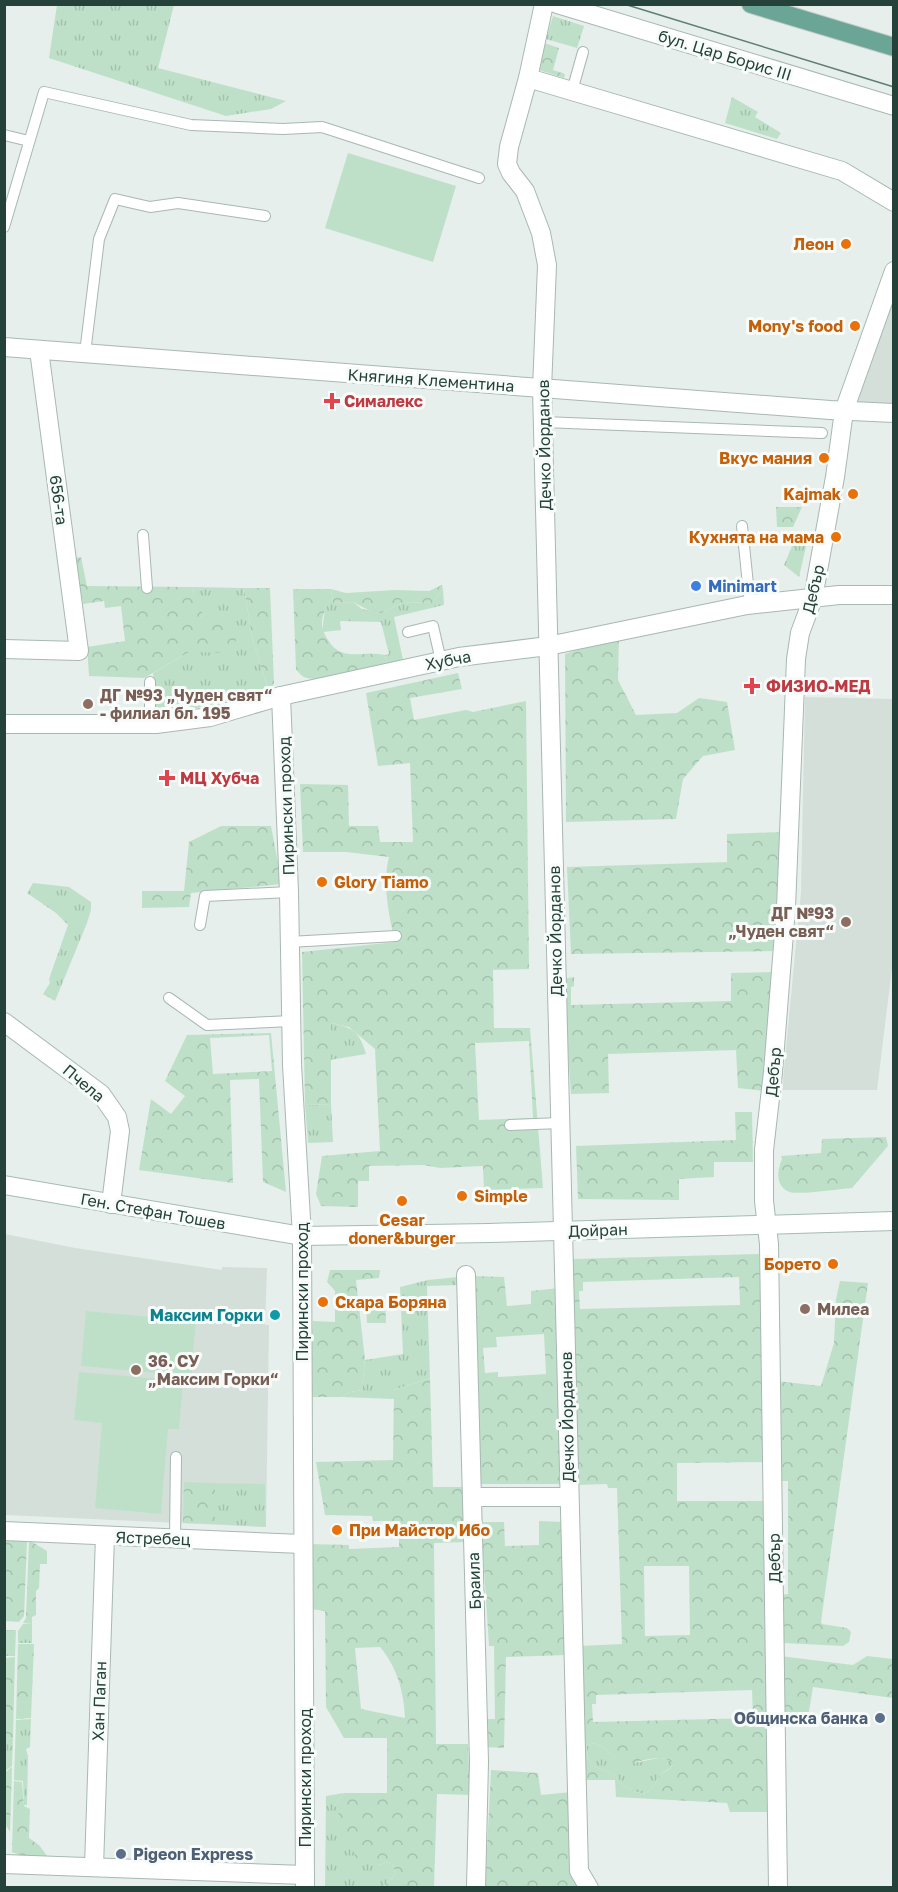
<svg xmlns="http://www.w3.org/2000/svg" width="898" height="1892" font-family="'Golos Text',sans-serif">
<defs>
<pattern id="grass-tufts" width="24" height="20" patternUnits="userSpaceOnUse" patternTransform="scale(1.5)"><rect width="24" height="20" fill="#bfe0c8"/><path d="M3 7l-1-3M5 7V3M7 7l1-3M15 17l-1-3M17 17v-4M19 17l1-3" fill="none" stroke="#a4c1ad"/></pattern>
<pattern id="forest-crowns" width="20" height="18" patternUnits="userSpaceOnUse" patternTransform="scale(1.5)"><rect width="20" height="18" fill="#bfe0c8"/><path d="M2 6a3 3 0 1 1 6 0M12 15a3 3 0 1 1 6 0" fill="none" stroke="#a4c1ad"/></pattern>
</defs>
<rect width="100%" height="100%" fill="#e6efeb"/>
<g fill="#d4dfda">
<polygon points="893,287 893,406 857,405"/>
<polygon points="805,697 893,699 894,952 877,1090 782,1090 801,892"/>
<polygon points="5,1234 75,1248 222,1270 222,1267 267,1268 265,1325 269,1325 266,1527 5,1515"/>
</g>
<g fill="url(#grass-tufts)">
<polygon points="57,5 174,5 158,68 286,101 271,109 226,116 49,58"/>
<polygon points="553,16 584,26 577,48 546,39"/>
<polygon points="732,97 758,112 755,117 781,133 777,139 725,123"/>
<polygon points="798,532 809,533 799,577 784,565"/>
<polygon points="193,587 244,588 252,637 269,692 227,704 156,713 153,673 189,652 236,652 215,622 204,615 195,605"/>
<path d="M327 589H331L333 603 353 602 362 609 381 613 404 602 432 603 443 589 444 605 394 617 403 660 387 664 385 655 389 654 381 622 340 621 341 630 323 632C322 617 328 605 327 589Z"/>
<polygon points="33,883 69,887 91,902 91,910 87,923 55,1001 43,994 50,983 49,979 68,925 56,913 27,893"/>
<path d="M331 1023C354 1028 359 1031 366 1054L330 1060Z"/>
<polygon points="331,1104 333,1142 308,1143 305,1105"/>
<polygon points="458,1277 459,1285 427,1286 430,1378 394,1390 394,1399 341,1397 350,1392 362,1390 365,1360 403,1354 400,1287 428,1280"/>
<polygon points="215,1483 265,1484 266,1527 215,1524"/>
<polygon points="32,1623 32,1643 18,1643 18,1631 23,1624"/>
<polygon points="5,1630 16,1630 15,1656 5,1656"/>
<polygon points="31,1719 30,1747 26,1749 28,1756 27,1805 24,1805 23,1781 14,1780 16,1720"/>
<polygon points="13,1738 12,1766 5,1771 5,1739"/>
<path d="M593 1743 603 1747 620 1762C627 1762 634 1763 640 1762 653 1759 663 1754 673 1763 671 1770 668 1768 663 1773 655 1781 654 1789 643 1794 637 1792 629 1790 624 1786 620 1783 619 1778 614 1775 600 1765 586 1772 587 1746Z"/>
<polygon points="344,1793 335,1805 378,1865 389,1862 394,1867 395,1875 383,1887 325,1888 326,1796"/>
</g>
<g fill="url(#forest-crowns)" fill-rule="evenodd">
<polygon points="544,43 559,48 553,70 565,74 564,78 536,69"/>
<polygon points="776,507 802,507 793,527 777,527"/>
<path d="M81 557 87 586 193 587C195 616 210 621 236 625V653L189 652 144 678 89 676 87 647 125 641 121 606 105 608 104 601 83 604 75 558Z"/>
<polygon points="442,585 443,589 432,603 404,602 381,613 372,612 353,602 333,603 331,589 346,593 394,590 429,591"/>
<polygon points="244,588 270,588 274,683 269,692 252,637"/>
<path d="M293 589H327C328 594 329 600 328 604 326 610 322 615 322 622 322 629 324 634 328 640 342 663 363 650 385 655L387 666C365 670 328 683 307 678 302 677 299 673 296 669Z"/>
<polygon points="619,636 618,680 636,715 677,713 699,698 727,702 735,750 703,756 683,779 676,819 566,822 565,654"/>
<path d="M458 673 462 689 410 698 414 720 466 710 473 712 526 701 529 969 493 970 494 1028H530L543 1188 484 1190 483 1166 440 1168 424 1165 369 1166V1181H358V1207L321 1206 316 1194 322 1156 380 1151 375 1049 349 1027 331 1023V1104L305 1105 302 952 395 942C389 916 382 883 389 857L346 852H303L300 784 348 785 349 826H378L380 842H413L410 763 378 766 366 693ZM529 1041 533 1118 479 1120 475 1043Z"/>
<polygon points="221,826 271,826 282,884 191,893 189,907 142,908 142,891 184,891 189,842"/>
<polygon points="780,832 774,951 571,954 567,867 727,862 727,834"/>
<polygon points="775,972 765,1091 738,1088 736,1050 608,1054 609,1093 571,1094 563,979 574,977 574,986 571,987 571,1005 731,1001 731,973"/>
<path d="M271 1033 286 1192 263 1182 259 1079 230 1080 233 1183 139 1170 151 1099 171 1114 185 1096 165 1081 187 1035ZM269 1035 272 1071 213 1074 210 1038Z"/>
<polygon points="735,1112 752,1112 753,1162 714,1162 714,1177 679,1179 679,1200 578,1199 576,1146 736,1140"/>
<path d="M886 1137 888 1146 852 1188C838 1189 802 1195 790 1192 775 1187 777 1170 782 1159L781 1156 821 1153 822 1139Z"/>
<path d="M759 1254 767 1462 677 1463V1501H763L768 1812H730L727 1803 616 1797 615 1780H585L580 1646 622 1644 617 1488H608L607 1484 577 1485 571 1259ZM739 1277 740 1305 580 1309 579 1291H583V1282ZM644 1566H689L690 1635 645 1636ZM752 1690 753 1718 593 1722 592 1704H596V1695ZM593 1743 603 1747 622 1764C639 1764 659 1751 673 1763 671 1770 668 1769 663 1773 655 1781 654 1789 643 1794 637 1792 629 1790 624 1786 620 1783 619 1778 614 1775 600 1765 586 1772 587 1746Z"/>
<polygon points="330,1270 380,1270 379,1278 356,1280 365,1360 362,1390 350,1392 341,1397 309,1397 313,1321 335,1322 335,1291 327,1282"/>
<path d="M471 1276 504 1277 507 1306 531 1304V1291L559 1288 561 1484H481ZM544 1334 546 1374 498 1377V1372L485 1373 483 1348 497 1347 496 1337Z"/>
<polygon points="840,1281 868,1283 821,1622 822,1624 847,1628 851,1632 849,1642 843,1646 783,1643 778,1595 788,1594 788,1481 777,1481 776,1381 821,1386 834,1343 836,1299"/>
<polygon points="366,1299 385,1299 386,1323 367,1323"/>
<path d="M430 1378 433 1487H465L466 1542 434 1543 436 1744H468L470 1795 437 1794 434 1887H383L395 1875 394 1867 389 1862 378 1865 356 1858 335 1805 344 1793H387V1738H344L326 1707 325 1611 311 1609 308 1544 349 1545V1549L399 1547V1521H373L372 1516 325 1515 316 1462 393 1460 394 1390ZM380 1647C397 1667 404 1692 405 1718L361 1709 355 1648Z"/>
<polygon points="184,1482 215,1483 215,1524 183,1523"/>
<polygon points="539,1521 563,1522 566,1655 506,1657 504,1748 484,1747 484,1719 495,1719 494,1646 489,1646 481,1522 504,1522 505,1546 539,1545"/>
<polygon points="5,1539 27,1540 24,1616 19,1622 5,1621"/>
<polygon points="29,1540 47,1551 47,1564 40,1564 39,1588 36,1591 36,1615 32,1617 32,1623 23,1623 26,1618"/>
<polygon points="18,1644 34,1644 31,1718 16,1719"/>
<polygon points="780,1656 853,1665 867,1656 893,1659 893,1698 813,1687 807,1724 782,1726"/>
<polygon points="15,1657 13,1738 5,1739 5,1658"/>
<polygon points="12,1767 10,1832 5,1824 4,1773"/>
<polygon points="491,1770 538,1773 541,1795 571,1792 579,1887 485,1888"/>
<polygon points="14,1781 22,1782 24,1806 30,1809 29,1838 39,1845 48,1857 22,1856 12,1852"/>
</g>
<g fill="#bfe0c8">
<polygon points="348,153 456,186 433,262 325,228"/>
<polygon points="86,1311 196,1321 191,1376 81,1366"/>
<polygon points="79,1372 183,1381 179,1429 168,1429 161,1514 95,1508 102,1423 74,1420"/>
</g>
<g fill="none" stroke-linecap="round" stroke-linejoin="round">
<defs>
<g id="lane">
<polyline points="572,91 583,52"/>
<polyline points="4,135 29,141"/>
<polyline points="4,227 44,92 191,125 283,129 322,127 479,178"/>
<polyline points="85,353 99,239 115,199 150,207 178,203 265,216"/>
<polyline points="543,422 822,433"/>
<polyline points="742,526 750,604"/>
<polyline points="143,535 147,588"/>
<polyline points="408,632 433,626 441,661"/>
<polyline points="150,682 150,724"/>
<polyline points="200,925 205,896 289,892"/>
<polyline points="289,942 396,936"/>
<polyline points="169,998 207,1025 291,1021"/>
<polyline points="510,1125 560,1123"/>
<polyline points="175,1539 176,1457"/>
</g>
<g id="street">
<polyline points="544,4 528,78 509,147 507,164 511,173 525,191 541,233 547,265 542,389 579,1871 589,1888"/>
<polyline points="557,4 894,106"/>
<polyline points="528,78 842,171 894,202"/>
<polyline points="4,347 830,410 894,413"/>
<polyline points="4,649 79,651 39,350"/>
<polyline points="281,696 289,892 292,1065 302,1236 305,1888"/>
<polyline points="4,724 156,724 210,717 281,696 459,657 548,646 747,605 839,595 894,595"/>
<polyline points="4,1022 101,1094 117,1117 120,1131 111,1204"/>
<polyline points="466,1275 479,1762 476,1888"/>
<polyline points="472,1497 569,1497"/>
<polyline points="4,1531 302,1544"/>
<polyline points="4,1864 305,1875"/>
<polyline points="94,1867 105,1536"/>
<polyline points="778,1888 769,1244 764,1201 764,1150 773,1072 786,908 796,659 800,633 813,598 835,477 844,411 894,271"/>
</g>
<polyline id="secondary" points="4,1185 302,1236 489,1233 894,1221"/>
<polyline id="primary" points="751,4 894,47"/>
</defs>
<use href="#lane" stroke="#a8b8b2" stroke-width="12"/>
<use href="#street" stroke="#a8b8b2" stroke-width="20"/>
<use href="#secondary" stroke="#a4bbb3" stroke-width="20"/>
<use href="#primary" stroke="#c2cac8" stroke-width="20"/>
<use href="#lane" stroke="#fff" stroke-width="10"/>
<use href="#street" stroke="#fff" stroke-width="18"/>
<use href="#secondary" stroke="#fff" stroke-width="18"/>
<use href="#primary" stroke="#6aa596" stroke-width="18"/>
<polyline stroke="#5f7d75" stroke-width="1.5" points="624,4 894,87"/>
</g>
<g fill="#e8710a" stroke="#f7fbf9" stroke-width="2">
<circle cx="846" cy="244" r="6"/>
<circle cx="855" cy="326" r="6"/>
<circle cx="824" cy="458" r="6"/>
<circle cx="853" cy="494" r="6"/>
<circle cx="836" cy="537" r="6"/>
<circle cx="322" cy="882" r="6"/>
<circle cx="462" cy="1196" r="6"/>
<circle cx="402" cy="1201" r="6"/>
<circle cx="833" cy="1264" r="6"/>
<circle cx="323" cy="1302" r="6"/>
<circle cx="337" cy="1530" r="6"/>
</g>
<g fill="#e0444e" stroke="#f7fbf9" stroke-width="2">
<path d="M329 392h6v6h6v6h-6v6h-6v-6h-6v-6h6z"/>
<path d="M749 677h6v6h6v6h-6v6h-6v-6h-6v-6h6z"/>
<path d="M164 769h6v6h6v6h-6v6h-6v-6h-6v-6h6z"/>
</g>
<circle fill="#3f7fe0" stroke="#f7fbf9" stroke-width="2" cx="696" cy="586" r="6"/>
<g fill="#8d6e63" stroke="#f7fbf9" stroke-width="2">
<circle cx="88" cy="704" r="6"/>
<circle cx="846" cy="922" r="6"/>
<circle cx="805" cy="1309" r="6"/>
<circle cx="136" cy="1370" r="6"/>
</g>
<circle fill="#0f9aa8" stroke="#f7fbf9" stroke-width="2" cx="275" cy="1315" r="6"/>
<g fill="#5c6f8a" stroke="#f7fbf9" stroke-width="2">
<circle cx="880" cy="1718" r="6"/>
<circle cx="121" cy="1854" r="6"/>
</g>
<g text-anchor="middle" stroke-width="6" stroke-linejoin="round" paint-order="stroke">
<g font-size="16" fill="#24423a" stroke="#f7fbf9">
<text transform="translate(725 55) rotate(17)" y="6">бул. Цар Борис III</text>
<text transform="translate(431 380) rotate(4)" y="6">Княгиня Клементина</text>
<text transform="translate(544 445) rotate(-91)" y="6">Дечко Йорданов</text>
<text transform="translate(59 500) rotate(82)" y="6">656-та</text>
<text transform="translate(813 589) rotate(-77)" y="6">Дебър</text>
<text transform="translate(448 660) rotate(-11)" y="6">Хубча</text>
<text transform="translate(286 806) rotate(-92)" y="6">Пирински проход</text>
<text transform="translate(555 931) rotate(-91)" y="6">Дечко Йорданов</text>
<text transform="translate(773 1072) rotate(-85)" y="6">Дебър</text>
<text transform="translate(84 1083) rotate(40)" y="6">Пчела</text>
<text transform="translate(153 1211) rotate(10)" y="6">Ген. Стефан Тошев</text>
<text transform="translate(598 1230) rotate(-2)" y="6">Дойран</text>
<text transform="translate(302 1292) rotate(-90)" y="6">Пирински проход</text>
<text transform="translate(567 1417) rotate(-91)" y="6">Дечко Йорданов</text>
<text transform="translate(153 1538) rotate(2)" y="6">Ястребец</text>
<text transform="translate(774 1558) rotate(-91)" y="6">Дебър</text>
<text transform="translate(474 1581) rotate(-92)" y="6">Браила</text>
<text transform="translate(99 1701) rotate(-88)" y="6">Хан Паган</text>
<text transform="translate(305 1778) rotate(-90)" y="6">Пирински проход</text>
</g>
<g font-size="16" font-weight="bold" fill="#c56008" stroke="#f7fbf9" text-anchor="end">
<text x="834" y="250">Леон</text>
<text x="843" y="332">Mony's food</text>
<text x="812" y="464">Вкус мания</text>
<text x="841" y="500">Kajmak</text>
<text x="824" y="543">Кухнята на мама</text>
<text x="334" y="888" text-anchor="start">Glory Tiamo</text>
<text x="474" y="1202" text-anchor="start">Simple</text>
<text x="402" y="1226" text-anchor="middle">Cesar<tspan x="402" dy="18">doner&amp;burger</tspan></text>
<text x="821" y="1270">Борето</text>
<text x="335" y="1308" text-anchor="start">Скара Боряна</text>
<text x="349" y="1536" text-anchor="start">При Майстор Ибо</text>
</g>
<g font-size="16" font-weight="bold" fill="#be3a42" stroke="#f7fbf9" text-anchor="start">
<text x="344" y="407">Сималекс</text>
<text x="766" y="692">ФИЗИО-МЕД</text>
<text x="180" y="784">МЦ Хубча</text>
</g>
<g font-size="16" font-weight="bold" fill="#366cbe" stroke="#f7fbf9" text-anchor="start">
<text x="708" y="592">Minimart</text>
</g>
<g font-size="16" font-weight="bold" fill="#785e54" stroke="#f7fbf9" text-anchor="start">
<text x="100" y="701">ДГ №93 „Чуден свят“<tspan x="100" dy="18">- филиал бл. 195</tspan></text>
<text x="834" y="919" text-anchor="end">ДГ №93<tspan x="834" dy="18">„Чуден свят“</tspan></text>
<text x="817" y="1315">Милеа</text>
<text x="148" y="1367">36. СУ<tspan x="148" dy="18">„Максим Горки“</tspan></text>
</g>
<g font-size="16" font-weight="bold" fill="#0d838f" stroke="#f7fbf9" text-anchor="end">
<text x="263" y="1321">Максим Горки</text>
</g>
<g font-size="16" font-weight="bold" fill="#4e5e75" stroke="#f7fbf9" text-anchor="end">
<text x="868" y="1724">Общинска банка</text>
<text x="133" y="1860" text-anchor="start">Pigeon Express</text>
</g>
</g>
<rect width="898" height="1892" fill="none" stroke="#24423a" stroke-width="12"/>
</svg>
